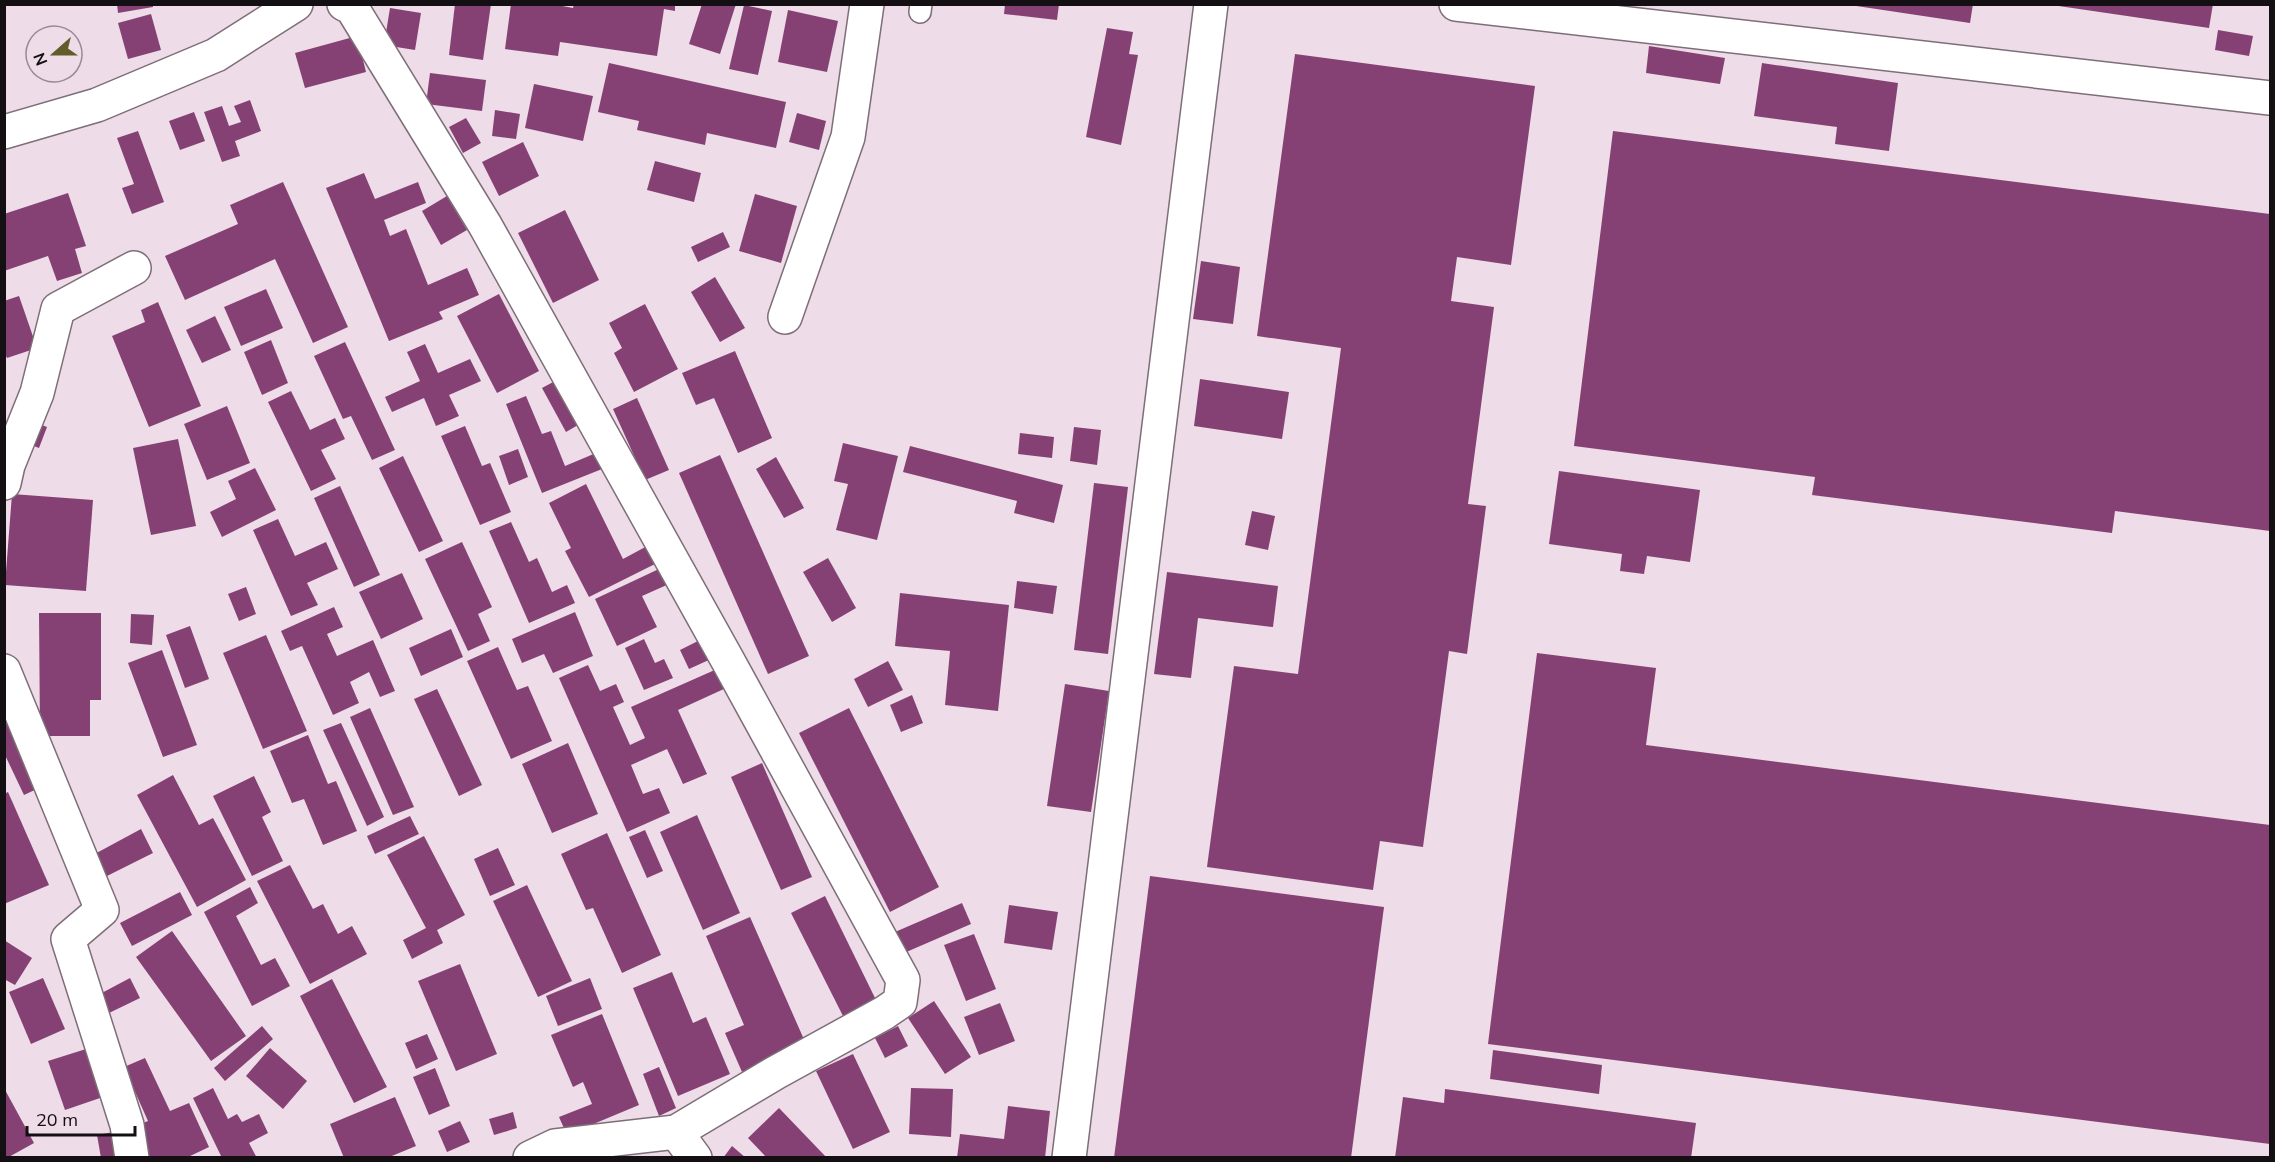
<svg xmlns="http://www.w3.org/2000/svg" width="2275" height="1162" font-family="Mulish,sans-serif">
<rect width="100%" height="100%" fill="#eedce8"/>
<g fill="#864174">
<polygon points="117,4 153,4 153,7 118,13"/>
<polygon points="455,4 491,4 483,60 449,55"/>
<polygon points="511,4 552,4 573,8 574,4 644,6 644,4 675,4 675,11 664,9 657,56 560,42 558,56 505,49"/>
<polygon points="702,4 736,4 720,54 689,44"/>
<polygon points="1005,4 1059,4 1057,20 1004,14"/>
<polygon points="1843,4 1973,4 1970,23"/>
<polygon points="2045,4 2213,4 2209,28"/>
<polygon points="744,5 772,11 758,75 729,69"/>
<polygon points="390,8 421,13 415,50 384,45"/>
<polygon points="788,10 838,21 827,72 778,62"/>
<polygon points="151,14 161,50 128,59 118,23"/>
<polygon points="1107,28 1133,32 1129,54 1138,55 1121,145 1086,137"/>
<polygon points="2218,30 2253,36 2249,56 2215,50"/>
<polygon points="357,36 366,72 305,88 295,53"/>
<polygon points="1649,46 1725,58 1720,84 1646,73"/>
<polygon points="1295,54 1535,86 1511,265 1457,257 1451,301 1494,307 1468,504 1486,506 1467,654 1449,651 1423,847 1380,841 1373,890 1207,867 1234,666 1298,674 1341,348 1257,336"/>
<polygon points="609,63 786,102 776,148 707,133 705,145 637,130 639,121 598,112"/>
<polygon points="1762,63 1898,83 1889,151 1835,144 1837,127 1754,116"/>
<polygon points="430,73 486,80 482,111 426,104"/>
<polygon points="534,84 593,96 583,141 525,128"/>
<polygon points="250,100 261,131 235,141 240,156 222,162 204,112 222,106 229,126 241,122 234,106"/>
<polygon points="495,110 520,114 516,139 492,136"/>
<polygon points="194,112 205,141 180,150 169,121"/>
<polygon points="797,113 826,121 819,150 789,142"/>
<polygon points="466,118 481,143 463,153 449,127"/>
<polygon points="138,131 164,202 132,214 122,188 134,184 117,138"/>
<polygon points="1613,131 2270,214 2270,531 2115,511 2112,533 1812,495 1815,477 1574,446"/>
<polygon points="523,142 539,176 499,196 482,162"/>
<polygon points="655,161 701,173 694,202 647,190"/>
<polygon points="364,173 375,199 418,182 426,203 384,220 390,236 406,229 428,285 467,268 479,295 439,312 443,319 389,341 326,188"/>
<polygon points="283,182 348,327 313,343 275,259 185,300 165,256 238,224 230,205"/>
<polygon points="68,193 86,246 75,249 82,273 57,281 48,256 4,271 4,214"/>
<polygon points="755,194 797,206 781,263 739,251"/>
<polygon points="447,196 467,230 441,245 422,211"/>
<polygon points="565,210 599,280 553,303 518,233"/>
<polygon points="723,232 730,247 698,262 691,247"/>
<polygon points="1201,261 1240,267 1233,324 1193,319"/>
<polygon points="715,277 745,328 720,342 691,292"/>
<polygon points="266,289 283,328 241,346 224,307"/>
<polygon points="499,294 539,371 497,393 457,316"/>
<polygon points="19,296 37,348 7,358 4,352 4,301"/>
<polygon points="158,302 201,406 149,427 112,336 145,322 141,310"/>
<polygon points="645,304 678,369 634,392 614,353 622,348 609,323"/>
<polygon points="215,316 231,350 202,363 186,330"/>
<polygon points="271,340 288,383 262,395 244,352"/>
<polygon points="345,342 395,450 372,460 351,416 343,419 314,356"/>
<polygon points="425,344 438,373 470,359 481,381 449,395 459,416 436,426 424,398 392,412 385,397 420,381 407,352"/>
<polygon points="735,351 772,438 738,453 714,398 696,405 682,373"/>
<polygon points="1200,379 1289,392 1282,439 1194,426"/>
<polygon points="555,381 578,425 566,432 542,388"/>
<polygon points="291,391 310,430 335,418 345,439 321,450 336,479 311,491 268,402"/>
<polygon points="526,396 542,434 551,431 565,466 596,453 602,469 542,493 506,404"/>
<polygon points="637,398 669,470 645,480 613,409"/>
<polygon points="227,406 250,463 207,480 184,424"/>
<polygon points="31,421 47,427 39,448 24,442"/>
<polygon points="465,426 482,466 490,463 511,512 480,525 441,436"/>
<polygon points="1074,427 1101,430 1097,465 1070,461"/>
<polygon points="1020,433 1054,437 1052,458 1018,454"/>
<polygon points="178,439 196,526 151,535 133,448"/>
<polygon points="843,443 898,456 877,540 836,530 848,484 834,481"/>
<polygon points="910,446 1063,485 1054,523 1014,513 1017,501 903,472"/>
<polygon points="518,449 528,477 509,485 499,456"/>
<polygon points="720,455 809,656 768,674 679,473"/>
<polygon points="403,456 443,541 419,552 379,468"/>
<polygon points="776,457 804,508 784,518 756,469"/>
<polygon points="255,468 276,510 222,537 210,512 236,499 228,481"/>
<polygon points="1559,471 1700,490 1690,562 1647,556 1644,574 1620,571 1622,554 1549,544"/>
<polygon points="1094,483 1128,487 1108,654 1074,650"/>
<polygon points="586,484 623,559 649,545 657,563 589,597 565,551 571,548 549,503"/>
<polygon points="340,486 380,575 354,587 314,498"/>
<polygon points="12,494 93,500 86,591 5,585"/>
<polygon points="1252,511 1275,516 1268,550 1245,545"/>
<polygon points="278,519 295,556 326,542 338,569 307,583 318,605 291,616 253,530"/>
<polygon points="511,522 529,562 537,558 552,592 567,585 575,603 529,623 489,531"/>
<polygon points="462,542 492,607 478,614 490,641 468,651 425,559"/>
<polygon points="828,558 856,608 832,622 803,572"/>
<polygon points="661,568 669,584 642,596 657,627 617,646 595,599"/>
<polygon points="1167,572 1278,586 1273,627 1198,618 1191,678 1154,674"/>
<polygon points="402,573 423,619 381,639 359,592"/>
<polygon points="1017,581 1057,586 1053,614 1014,608"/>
<polygon points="246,587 256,614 239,621 228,594"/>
<polygon points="900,593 1009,605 998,711 945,705 950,651 895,646"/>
<polygon points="334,607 343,627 327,634 337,656 373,640 395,691 380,697 369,672 350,682 359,703 333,715 302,646 290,651 281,631"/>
<polygon points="575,612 593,656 553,673 544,654 522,663 512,639"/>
<polygon points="39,613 101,613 101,700 90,700 90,736 40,736"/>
<polygon points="131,614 154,615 152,645 130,643"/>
<polygon points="190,626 209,679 185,688 166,635"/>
<polygon points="451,629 463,657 421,676 409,648"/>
<polygon points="266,635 307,731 263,749 223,653"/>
<polygon points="644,639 655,663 664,659 673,678 644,690 625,648"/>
<polygon points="702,639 711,659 689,669 680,650"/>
<polygon points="498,647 517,690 528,686 552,741 511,759 467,661"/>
<polygon points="162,650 197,745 163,757 128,663"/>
<polygon points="1537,653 1656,668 1646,745 2270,825 2270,1144 1488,1044"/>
<polygon points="888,661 903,690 868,707 854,679"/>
<polygon points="588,665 600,691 616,684 624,702 613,707 630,745 645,738 631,707 717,669 726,688 678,710 707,774 683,784 667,749 631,765 643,794 659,788 670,813 627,832 559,678"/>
<polygon points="1065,684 1109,691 1091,812 1047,806"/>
<polygon points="437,689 482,785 459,796 414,699"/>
<polygon points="912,695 923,723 901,732 890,705"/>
<polygon points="370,708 414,807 393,815 350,717"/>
<polygon points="849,708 939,887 890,912 799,733"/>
<polygon points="4,713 41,787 24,795 4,753"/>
<polygon points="341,723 384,817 367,826 323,730"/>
<polygon points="308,735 328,784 336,781 357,831 323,845 304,799 292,803 270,751"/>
<polygon points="568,743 598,814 552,833 522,764"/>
<polygon points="762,763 812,877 781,890 731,777"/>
<polygon points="173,775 199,825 213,818 246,880 197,907 137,795"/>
<polygon points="254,776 271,812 262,817 283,861 252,876 213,796"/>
<polygon points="8,792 49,885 4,904 4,794"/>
<polygon points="697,815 740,913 703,930 660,832"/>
<polygon points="410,816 419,834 375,854 367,836"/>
<polygon points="141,829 153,853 103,878 91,856"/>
<polygon points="645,830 663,871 647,878 629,837"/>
<polygon points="607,833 661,955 622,973 593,908 586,910 561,854"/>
<polygon points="424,836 465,915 437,930 443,943 412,959 403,940 426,928 387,855"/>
<polygon points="498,848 515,885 490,896 474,859"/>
<polygon points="290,865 313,909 323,904 338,934 352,926 367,954 310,984 257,881"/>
<polygon points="1150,876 1384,907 1351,1158 1114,1158"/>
<polygon points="527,885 572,981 538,997 493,901"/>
<polygon points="250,887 258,903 236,916 261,965 275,958 290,986 252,1006 204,912"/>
<polygon points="180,892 192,915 132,946 120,923"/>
<polygon points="825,896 876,1000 843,1016 791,913"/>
<polygon points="962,903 971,924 904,953 895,932"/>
<polygon points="1009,905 1058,912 1052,950 1004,943"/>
<polygon points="750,917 806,1044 742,1072 725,1033 744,1025 706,936"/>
<polygon points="172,931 246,1036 211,1061 136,957"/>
<polygon points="974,934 996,989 966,1001 944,945"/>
<polygon points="4,940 32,958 15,985 4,979"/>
<polygon points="460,964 497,1054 456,1071 418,981"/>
<polygon points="672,972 693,1023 706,1017 730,1074 678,1096 633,988"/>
<polygon points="43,978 65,1029 31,1044 9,992"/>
<polygon points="130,978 140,998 107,1014 98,995"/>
<polygon points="590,978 602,1009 558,1026 546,996"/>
<polygon points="332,979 387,1087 354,1103 300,996"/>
<polygon points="934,1001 971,1057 945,1074 908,1018"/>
<polygon points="1000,1003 1015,1041 979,1055 964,1017"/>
<polygon points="602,1014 639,1105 567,1135 559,1117 592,1104 583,1082 573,1087 551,1035"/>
<polygon points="262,1026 273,1039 225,1081 214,1068"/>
<polygon points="898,1026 908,1046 885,1058 875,1038"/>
<polygon points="427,1034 438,1059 416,1069 405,1043"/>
<polygon points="270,1048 307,1081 283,1109 246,1076"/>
<polygon points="86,1049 103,1097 65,1110 48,1061"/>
<polygon points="1493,1050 1602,1065 1599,1094 1490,1079"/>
<polygon points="853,1054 890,1132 853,1149 816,1071"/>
<polygon points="145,1058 170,1111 189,1103 209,1147 186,1158 150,1158 136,1126 148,1121 124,1067"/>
<polygon points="659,1067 676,1108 659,1116 643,1074"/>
<polygon points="435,1068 450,1106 429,1115 413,1077"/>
<polygon points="4,1088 34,1143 7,1158 4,1158"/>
<polygon points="213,1088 228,1119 237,1114 242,1122 259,1114 268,1133 249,1143 257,1158 222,1158 193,1098"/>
<polygon points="911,1088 953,1089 951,1137 909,1134"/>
<polygon points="1445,1089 1696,1123 1691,1158 1395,1158 1403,1097 1444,1103"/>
<polygon points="395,1097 416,1146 387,1158 344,1158 330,1124"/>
<polygon points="1008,1106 1050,1111 1045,1158 957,1158 960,1134 1004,1139"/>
<polygon points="779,1108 827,1158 767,1158 748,1138"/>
<polygon points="513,1112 517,1128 494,1135 489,1119"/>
<polygon points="460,1121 470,1142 447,1152 438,1131"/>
<polygon points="119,1131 124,1158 101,1158 97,1135"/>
<polygon points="732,1146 746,1158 723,1158"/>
</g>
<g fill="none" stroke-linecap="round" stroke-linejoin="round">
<defs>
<polyline id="lane" points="920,12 921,4"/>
<g id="street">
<polyline points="344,4 352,8 485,225 727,659 903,980 900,1002 884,1013 775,1073 676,1132 555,1146 530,1158"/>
<polyline points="1456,4 2270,98"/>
<polyline points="4,132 97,105 216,55 296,4"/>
<polyline points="785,317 848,137 867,4"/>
<polyline points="4,483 8,465 37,393 58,309 134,268"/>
<polyline points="4,671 102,910 68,939 127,1125 132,1158"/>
<polyline points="1069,1158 1211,4"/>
</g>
<polyline id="secondary" points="676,1132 695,1158"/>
</defs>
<use href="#lane" stroke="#7d6e78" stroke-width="24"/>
<use href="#street" stroke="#7d6e78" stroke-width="36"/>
<use href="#secondary" stroke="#7d6e78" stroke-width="36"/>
<use href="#lane" stroke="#fff" stroke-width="21"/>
<use href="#street" stroke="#fff" stroke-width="33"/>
<use href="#secondary" stroke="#fff" stroke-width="33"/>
</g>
<rect width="2275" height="1162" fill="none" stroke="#140f13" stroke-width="12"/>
<g transform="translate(54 54) rotate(249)"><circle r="28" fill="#eedce8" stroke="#978a93" stroke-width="1.5"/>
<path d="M0-4.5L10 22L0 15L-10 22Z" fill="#605d2a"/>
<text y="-9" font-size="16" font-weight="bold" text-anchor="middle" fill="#140f13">N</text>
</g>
<path d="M27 1126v9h108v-9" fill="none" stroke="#140f13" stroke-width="3"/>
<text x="36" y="1126" font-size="18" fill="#140f13" stroke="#eedce8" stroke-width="4.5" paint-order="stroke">20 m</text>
</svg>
